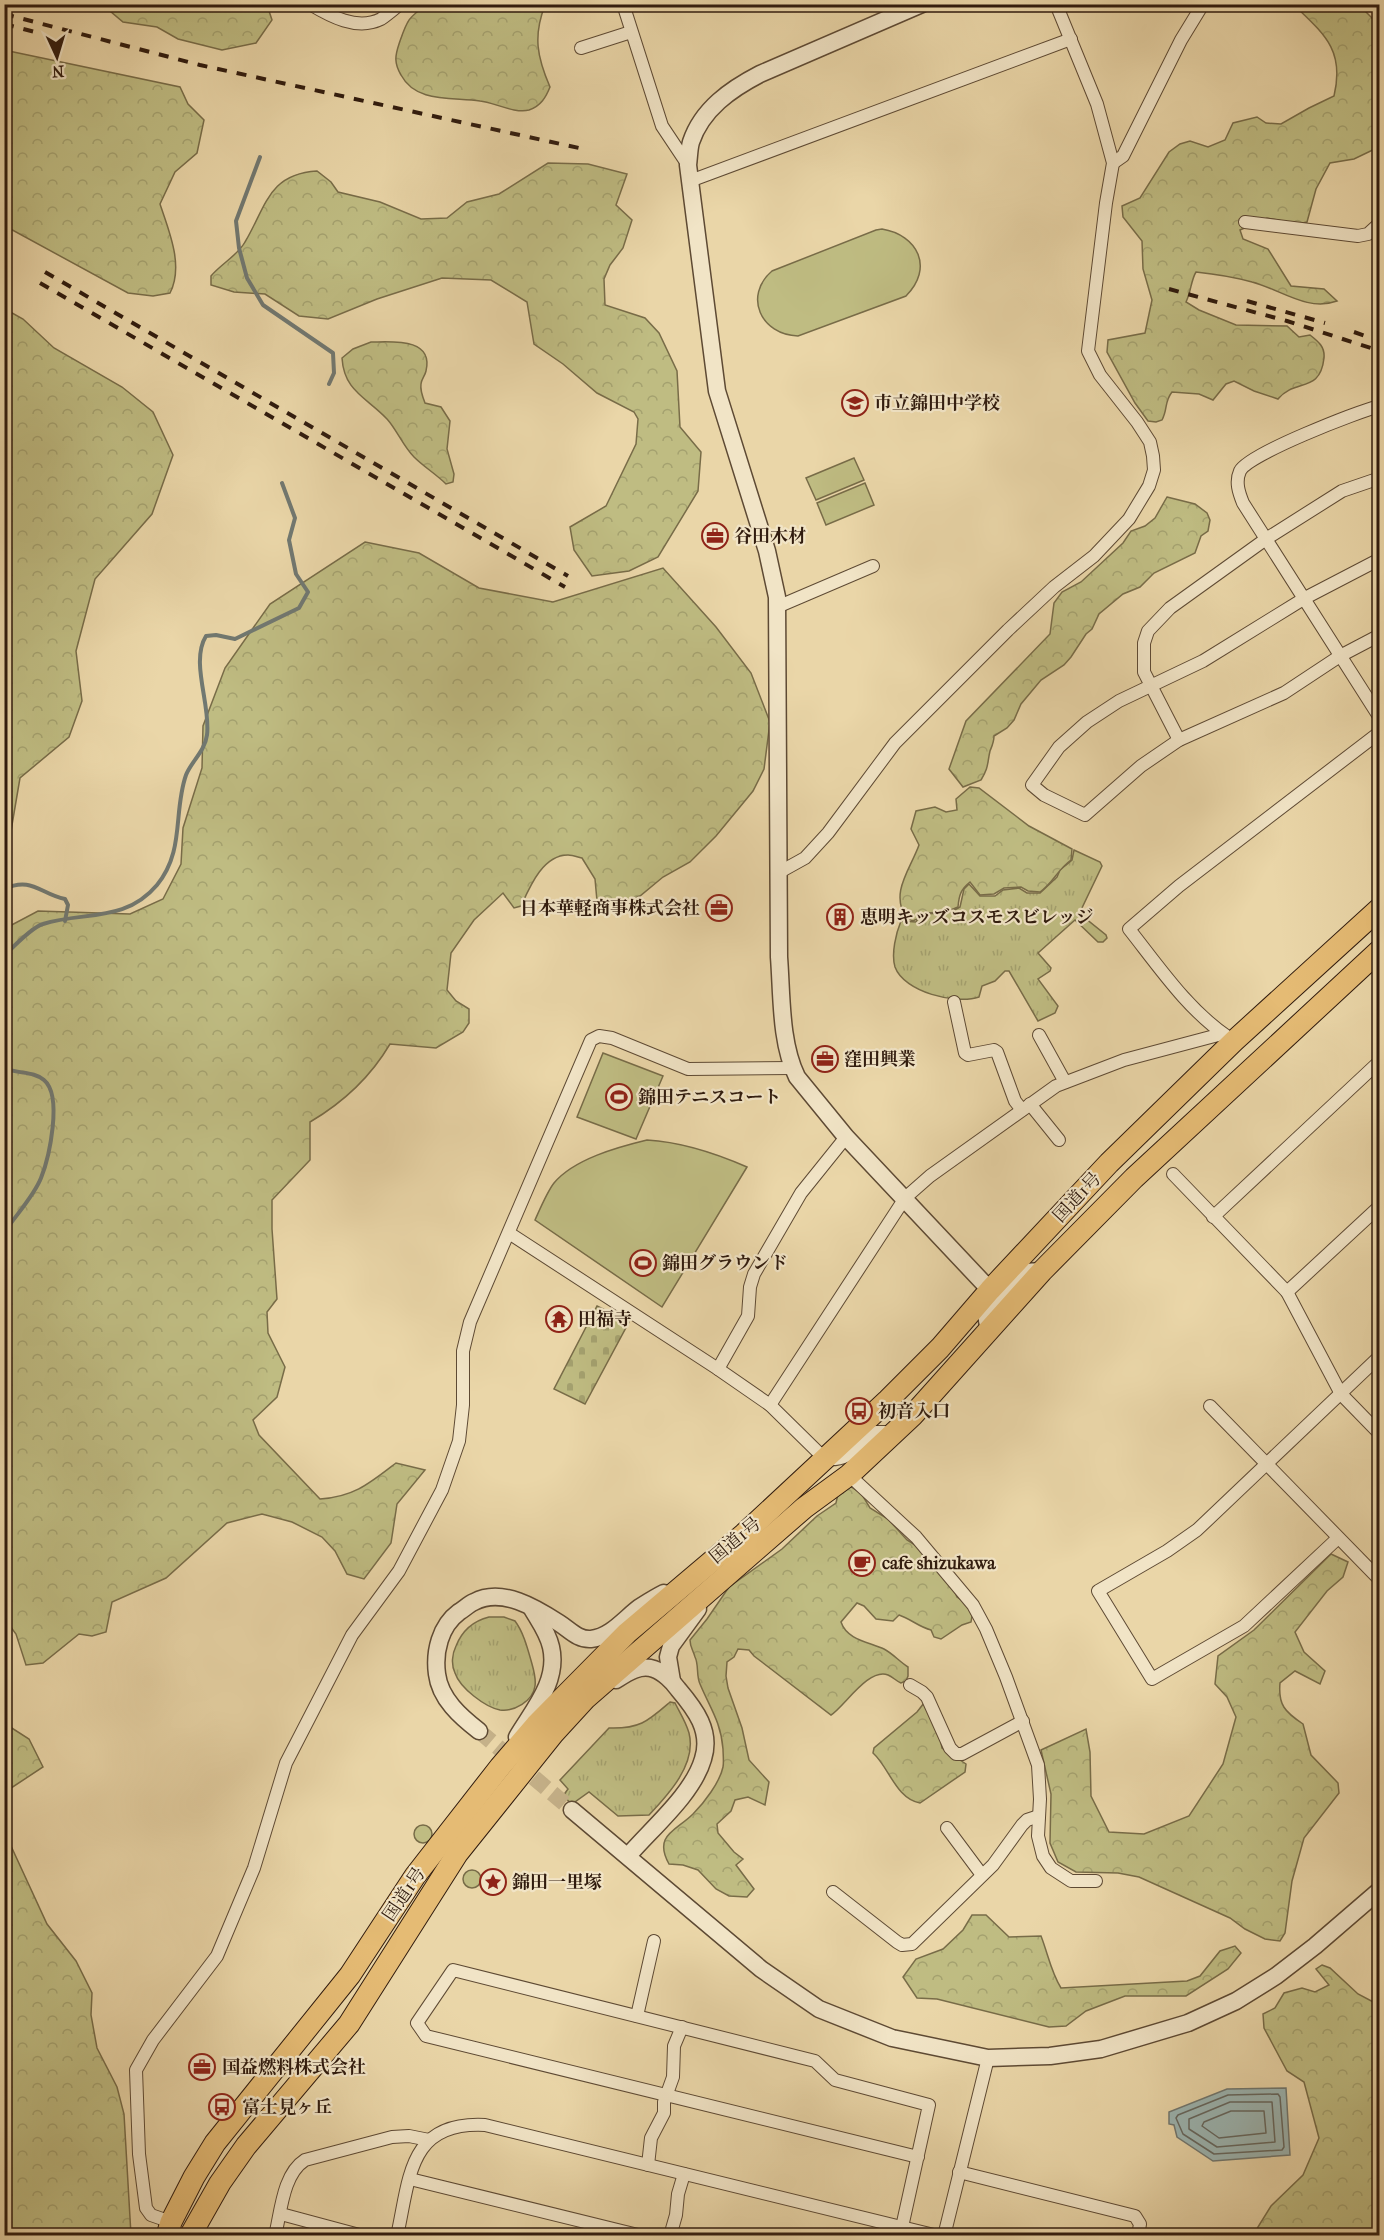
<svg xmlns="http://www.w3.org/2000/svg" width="1384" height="2240" font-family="'IM FELL French Canon','Noto Serif JP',serif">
<defs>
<pattern id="grass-tufts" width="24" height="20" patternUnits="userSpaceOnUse" patternTransform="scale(1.5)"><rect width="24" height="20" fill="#bfbc82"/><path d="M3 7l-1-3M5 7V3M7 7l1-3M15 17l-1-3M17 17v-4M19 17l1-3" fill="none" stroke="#a4a16f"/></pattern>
<pattern id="forest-crowns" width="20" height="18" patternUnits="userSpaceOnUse" patternTransform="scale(1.5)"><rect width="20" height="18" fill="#bfbc82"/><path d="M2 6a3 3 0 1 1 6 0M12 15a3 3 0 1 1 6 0" fill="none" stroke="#a4a16f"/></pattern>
<pattern id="cemetery-stones" width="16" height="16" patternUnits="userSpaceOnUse" patternTransform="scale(1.5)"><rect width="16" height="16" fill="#bfbc82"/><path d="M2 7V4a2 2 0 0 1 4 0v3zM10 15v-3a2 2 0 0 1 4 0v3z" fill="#a4a16f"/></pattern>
</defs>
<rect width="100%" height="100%" fill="#ead6a8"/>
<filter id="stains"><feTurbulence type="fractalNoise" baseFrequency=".00333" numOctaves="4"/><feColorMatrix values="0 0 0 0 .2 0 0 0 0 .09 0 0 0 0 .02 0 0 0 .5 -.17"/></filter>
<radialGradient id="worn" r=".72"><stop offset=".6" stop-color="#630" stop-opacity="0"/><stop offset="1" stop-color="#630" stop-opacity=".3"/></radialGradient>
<g fill="url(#grass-tufts)" stroke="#786c48" stroke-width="1.5">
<path d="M1074 850 1100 862 1102 866 1081 910 1085 918 1106 935 1107 938 1103 942H1098L1075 920 1038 953 1051 968 1050 971 1038 979 1058 1006 1055 1013 1038 1021 1009 971H1005L995 981 982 986 979 997C956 1005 904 992 895 967 891 954 896 933 901 921L916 922 920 915C939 911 941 918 960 907L964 889 969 884 980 896H995L1003 890 1019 888 1027 893H1040L1057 877 1060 870 1072 860Z"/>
<path d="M489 1617H504L515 1621C524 1633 528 1650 532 1664 534 1671 536 1679 535 1686 533 1701 514 1712 500 1710 485 1707 460 1688 455 1673 451 1665 452 1654 456 1646 462 1631 473 1621 489 1617Z"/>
<path d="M670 1702 675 1703C680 1713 686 1722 689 1733 697 1764 668 1795 649 1815L618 1816 589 1792 572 1804 563 1796 568 1789 560 1780 609 1728C640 1729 648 1721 670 1702Z"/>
<circle cx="423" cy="1834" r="9"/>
<circle cx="472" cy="1879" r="9"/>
</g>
<g fill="url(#forest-crowns)" stroke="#786c48" stroke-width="1.5">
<path d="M428 4 545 5C533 36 537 57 550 87 546 97 541 106 529 110 515 114 493 102 480 101 451 97 416 103 401 75 394 63 395 56 399 44 407 21 407 18 428 4Z"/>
<polygon points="108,5 267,5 272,20 256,43 222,50 178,39 157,27 123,22 110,11"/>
<path d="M1294 5H1359L1379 25V147L1354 159 1330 163 1316 189 1307 222 1298 224 1267 218 1240 230 1243 239 1268 249 1291 286 1324 289 1337 301C1307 312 1280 289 1252 282 1234 277 1215 274 1196 272 1191 280 1191 292 1186 302L1199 310 1236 325 1287 326 1299 337 1310 335C1319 342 1325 347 1324 358 1320 394 1295 378 1278 399L1254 391 1234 381 1226 384 1213 400 1199 394 1172 392C1164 402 1168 409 1162 420L1156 422 1148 421 1135 403 1107 352 1108 340 1145 333 1152 300 1143 269 1142 241 1123 217 1122 206 1140 198 1169 152 1180 144 1190 141 1208 147 1225 140 1233 123 1257 117 1266 123 1281 124 1309 108 1334 96C1345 50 1324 34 1294 5Z"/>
<path d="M4 50 180 87 188 104 204 120 197 153 175 172 160 204C169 231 184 266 170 293L153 296 128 293 5 226Z"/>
<path d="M548 163 588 164 627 174 616 205 632 220 623 248 610 265 604 279 605 305 645 318 659 333 677 371 680 427 701 452 698 491 658 557 629 571 592 576 574 550 570 527 606 506 636 444 638 419 634 412 597 393 563 364 534 344 527 302 491 280 442 278 377 299 328 319 299 316 265 294 234 292 211 285V276C221 264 238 255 245 242 266 207 268 174 317 171L331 182 338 192 380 202 421 219 447 218 467 202 499 194Z"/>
<polygon points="5,309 23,319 54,348 122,387 153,412 173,455 152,514 95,579 76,651 82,701 69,737 20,778 5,866"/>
<path d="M371 342C391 342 434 337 426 371 425 376 421 380 421 384 420 390 423 398 425 403L441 407 450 421 447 449 454 474 453 482 446 484C436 474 424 467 414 457 403 446 397 430 387 419 366 397 344 391 342 358L353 349Z"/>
<path d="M1167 497 1195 504 1207 513 1210 520 1208 531 1201 536 1195 553 1154 573 1140 587 1123 594 1099 614 1092 629 1086 634 1071 657 1064 665 1041 680 1021 704 1014 720 1007 728 994 736C994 742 992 746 990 751 987 764 989 767 981 780L963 787 949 769 966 721 1050 634 1054 603 1062 592 1081 582 1123 543 1131 531 1145 526 1155 518Z"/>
<path d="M365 542 419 553 479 588 553 602 663 568 716 627 751 673 770 722 764 769 753 791 716 836 690 862 663 877 640 896 614 906 597 901 595 879 582 858C578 857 572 855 568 855 543 855 530 886 521 906L514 908 503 893 474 920 451 953 447 990 456 1001 469 1009V1023L463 1032 436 1048 390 1044C370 1078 344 1102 310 1122V1160L272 1200V1229L277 1299 267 1312 268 1333 285 1367 277 1397 253 1420 259 1435 320 1499C354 1497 370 1483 396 1463L425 1470 397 1504 391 1543 364 1579 347 1574 335 1551 322 1537 292 1522 262 1514 227 1523 166 1578 112 1602 106 1632 92 1636 79 1634 43 1663 26 1665 16 1634 4 1618V929L38 911 130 914 163 899 181 864 183 828 202 768 203 726 225 668 270 604Z"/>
<path d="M970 787 979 788 1029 826 1072 849 1071 860C1057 870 1054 882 1040 892L1028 891 1021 887 1004 888 994 894 980 895 970 882C961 889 959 895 958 907 942 915 936 911 919 914L917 919 913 921 906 918C890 892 910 870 919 845L911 829 916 811 935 807 946 812 957 810 956 799Z"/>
<path d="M850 1486 861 1493 870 1508 888 1519 907 1540 926 1552 951 1583 957 1597 969 1605 972 1616 971 1622 962 1625 941 1639 934 1637 931 1630C919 1627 911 1619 899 1615L893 1621 876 1619 864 1606 857 1603 841 1622C847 1640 869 1642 884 1649 892 1653 900 1662 908 1667V1676L906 1681 901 1683C896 1681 893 1677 888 1675 869 1667 844 1707 831 1715L754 1656 749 1650 738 1649 734 1657 727 1662 726 1676 728 1688 742 1728 749 1760 769 1782 765 1805 748 1797 735 1800 731 1811 717 1824 718 1833 734 1852 743 1859 736 1865 754 1889 747 1897 729 1896 716 1889 698 1870 683 1865 669 1864C653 1835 676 1831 693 1814 704 1803 720 1782 723 1767 724 1762 723 1754 723 1749 721 1722 710 1708 700 1684 696 1675 699 1665 695 1657 693 1650 690 1647 690 1640L707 1619 729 1587 782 1549 817 1516 836 1503 838 1494Z"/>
<path d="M1331 1554 1348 1562 1343 1577 1327 1591 1295 1632 1304 1652 1325 1671 1320 1684 1295 1671 1280 1683C1278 1705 1285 1712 1303 1724L1311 1755 1338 1783 1339 1793 1304 1838 1292 1881 1285 1933 1280 1941 1265 1939 1245 1929 1230 1918 1139 1877 1118 1873 1076 1872 1058 1862 1050 1843 1051 1794 1041 1750 1086 1729 1090 1752 1091 1796 1109 1832 1144 1834 1189 1816 1223 1764 1236 1717 1227 1697 1215 1684 1218 1656 1254 1630Z"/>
<path d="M924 1703 940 1737 942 1748 966 1764 965 1772 920 1803C896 1799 889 1767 873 1753L874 1748 917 1712Z"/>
<polygon points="4,1723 29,1739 43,1767 5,1792"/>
<polygon points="5,1833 47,1924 76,1961 92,1993 91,2015 97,2048 117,2087 124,2114 131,2235 6,2236 5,2231"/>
<path d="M972 1915H986L1009 1937 1041 1936C1048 1954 1051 1972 1061 1988L1187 1981 1200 1976 1220 1951 1235 1946 1241 1953 1228 1969 1186 1996H1125L1086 2011 1066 2026 1049 2027 937 1999 917 1998 903 1977 916 1959 943 1949 963 1930Z"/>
<polygon points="1322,1965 1330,1968 1358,1994 1379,2005 1379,2235 1253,2235 1271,2206 1303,2175 1319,2138 1304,2082 1287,2071 1264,2028 1263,2014 1275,2008 1284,1993 1302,1988 1315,1992 1329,1985 1316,1969"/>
</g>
<polygon fill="url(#cemetery-stones)" stroke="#786c48" stroke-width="1.5" points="597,1306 629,1322 585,1404 554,1389"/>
<g fill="#bfbc82" stroke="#786c48" stroke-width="1.5">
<path d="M882 229C918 235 934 268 906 296L798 336C761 335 743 296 772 271L876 230Z"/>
<polygon points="854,458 864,480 816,500 806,478"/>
<polygon points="865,483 874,505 826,525 817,503"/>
<polygon points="603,1053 663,1076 636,1139 577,1117"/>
<path d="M647 1140C682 1142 715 1153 747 1167L662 1307 535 1220C540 1209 547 1192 554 1183 574 1159 618 1147 647 1140Z"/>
</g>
<polygon fill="#9cb6b3" stroke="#717871" stroke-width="1.5" points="1286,2088 1290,2155 1213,2161 1177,2137 1174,2125 1169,2124 1169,2112 1227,2089"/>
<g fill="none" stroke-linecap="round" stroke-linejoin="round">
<g stroke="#666860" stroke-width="1.5">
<polygon points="1278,2094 1280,2097 1284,2147 1282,2150 1214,2154 1183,2134 1176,2118 1178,2115 1228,2095"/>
<polygon points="1230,2102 1272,2102 1275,2142 1217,2147 1189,2129 1189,2119"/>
<polygon points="1231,2111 1264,2111 1266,2133 1219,2138 1202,2126 1204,2122"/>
</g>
<g stroke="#717871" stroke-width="4">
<polyline points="294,7 295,4"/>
<polyline points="260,157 236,221 239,248 247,278 263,305 333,353 334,373 329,384"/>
<path d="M4 889C32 876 40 894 65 899L68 905 65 921"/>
<path d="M4 956C13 947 32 927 43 924 84 911 125 923 157 885 185 851 173 812 186 775 191 762 205 751 207 735 211 705 190 662 206 636L216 635 235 639 299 608 308 592 296 574 289 540 295 518 282 483"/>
<path d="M4 1068C17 1074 34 1071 44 1080 63 1096 49 1158 41 1178 34 1196 15 1216 4 1233"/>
</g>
<polyline stroke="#c5b189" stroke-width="16" stroke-dasharray="16 8" stroke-linecap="butt" points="479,1731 572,1810"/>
<defs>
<g id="minor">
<path d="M310 4C330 16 357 31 381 19 387 15 394 9 400 4"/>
<polyline points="623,4 662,126 688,165"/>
<polyline points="581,48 631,32"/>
<polyline points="1113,163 1123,156 1181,40 1203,4"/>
<polyline points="690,181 1071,39"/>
<polyline points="1245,222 1358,236 1368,234 1380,223"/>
<path d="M1380 406C1357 412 1248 454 1240 471 1235 482 1239 493 1243 503L1380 718"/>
<polyline points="1380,559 1305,598 1203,661 1119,701 1087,722 1059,747 1032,785 1044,795 1085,815 1141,766 1179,740 1284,693 1340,656 1380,635"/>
<polyline points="777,607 873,566"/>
<polyline points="1179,740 1144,672 1144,643 1148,631 1170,608 1266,539 1342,491 1380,478"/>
<polyline points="778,873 805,858 828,833 895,743 1008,630 1054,587 1094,556 1129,519 1149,486 1154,470 1153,456 1150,442 1137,422 1100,375 1088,351 1106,203 1113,163 1097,104 1056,4"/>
<polyline points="954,1002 965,1053 968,1055 994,1050 997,1052 1015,1101 1022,1110"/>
<polyline points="1039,1035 1065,1082"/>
<path d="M1228 1037C1188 1010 1159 967 1129 929L1179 886 1380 732"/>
<polyline points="1030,1104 1059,1140"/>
<polyline points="1173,1174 1287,1292 1341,1394 1380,1434"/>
<polyline points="1213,1217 1380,1061"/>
<path d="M509 1233 718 1369 770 1405 825 1459C850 1462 857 1446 876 1432H884L891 1436"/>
<polyline points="1287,1292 1380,1206"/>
<polyline points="718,1369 748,1316 750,1287 754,1274 801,1193 846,1137"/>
<polyline points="770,1405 905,1198 930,1176 1056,1086 1124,1060 1222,1034"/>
<polyline points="1210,1406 1380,1580"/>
<polyline points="849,1475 916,1537 973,1605 986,1629 1006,1677 1038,1765 1040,1799 1038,1836 1043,1856 1051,1868 1071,1881 1096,1881"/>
<polyline points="1338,1538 1244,1626 1152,1679 1098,1591 1167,1551 1197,1530 1380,1356"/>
<polyline points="910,1685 922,1692 927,1697 950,1748 956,1754 962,1754 1023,1721"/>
<polyline points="947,1828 982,1875"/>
<polyline points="833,1892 897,1942 902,1945 912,1944 993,1865 1022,1825 1027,1820 1039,1816"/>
<polyline points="637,2016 654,1941"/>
<polyline points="648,2165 651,2138 664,2113 664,2102 673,2077 674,2046 682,2027"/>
<polyline points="959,2172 1135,2216 1140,2224 1138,2236"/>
<polyline points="410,2179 642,2236"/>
<polyline points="281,2214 363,2236"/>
<polyline points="174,2223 151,2215 146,2208 139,2154 136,2070 153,2040 217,1956 254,1868 286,1763 352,1635 399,1571 442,1490 459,1441 463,1405 463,1351 470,1322 591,1040 599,1036 612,1038 688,1069 792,1068"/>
<polyline points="902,2227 929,2105 835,2080 815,2061 453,1970 417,2023 426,2036 918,2157"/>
<path d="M275 2236C281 2211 283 2174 305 2160L392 2137 409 2136 429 2140"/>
<path d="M397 2236C410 2178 408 2121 485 2125L938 2236"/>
<polyline points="670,2236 676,2215 678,2194 684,2174"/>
<polyline points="944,2236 988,2058"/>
</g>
<g id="tertiary">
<path d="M922 4 760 74C731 89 702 109 691 142 689 149 689 158 688 165L717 391 767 551 777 597 779 957C782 996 780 1042 797 1077L846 1137 990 1290 1001 1298"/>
<polyline points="989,1331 986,1315 1024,1272 1042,1271"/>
<path d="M616 1680C627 1673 640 1664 654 1669 663 1672 673 1682 678 1689 695 1709 712 1731 703 1759 693 1794 652 1828 628 1856"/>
<polyline points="672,1681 668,1657 671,1646 698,1609"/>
<path d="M479 1731C461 1717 440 1699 437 1674 434 1652 440 1626 459 1612 464 1609 469 1604 474 1602 502 1587 536 1608 559 1623 570 1630 578 1640 591 1639 611 1637 625 1618 640 1607 648 1602 656 1597 664 1593"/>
<path d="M517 1737C533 1710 559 1681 551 1647 548 1633 539 1621 532 1609"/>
<polyline points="572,1810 761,1969 819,2009 892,2038 988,2058 1050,2056 1101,2049 1188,2023 1236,2001 1276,1976 1315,1946 1380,1890"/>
</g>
<g id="trunk">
<polyline points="167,2236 171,2222 194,2177 215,2143 350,1975 415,1876 500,1767 536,1725 627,1633 744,1534 888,1400 940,1348 990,1290 1109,1163 1234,1041 1380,908"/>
<polyline points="190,2236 220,2183 246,2146 349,2024 457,1854 553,1734 586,1698 804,1508 849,1475 913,1415 1042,1271 1134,1178 1380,950"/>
</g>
</defs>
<use href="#minor" stroke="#5e4a34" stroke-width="14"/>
<use href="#tertiary" stroke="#5e4a34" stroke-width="19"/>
<use href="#trunk" stroke="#301b0e" stroke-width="23"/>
<use href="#minor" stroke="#f1e4c6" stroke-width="12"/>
<use href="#tertiary" stroke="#f1e4c6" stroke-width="16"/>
<use href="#trunk" stroke="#e5bb74" stroke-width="21"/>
<g stroke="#301b0e" stroke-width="4" stroke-dasharray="10 10" stroke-linecap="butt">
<polyline points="4,14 200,65 588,150"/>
<polyline points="4,24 39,33"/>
<polyline points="45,272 568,576"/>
<polyline points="40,283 565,587"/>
<polyline points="1169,289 1287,321 1380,351"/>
<polyline points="1247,301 1325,323"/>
<polyline points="1354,332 1380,341"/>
</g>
</g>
<defs>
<symbol id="school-ring" viewBox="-11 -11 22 22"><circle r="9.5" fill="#f1e4c6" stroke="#8f2418" stroke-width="1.5"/><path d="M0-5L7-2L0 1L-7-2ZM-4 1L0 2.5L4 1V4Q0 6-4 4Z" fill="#8f2418"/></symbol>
<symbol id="office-ring" viewBox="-11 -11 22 22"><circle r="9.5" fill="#f1e4c6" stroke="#8f2418" stroke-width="1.5"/><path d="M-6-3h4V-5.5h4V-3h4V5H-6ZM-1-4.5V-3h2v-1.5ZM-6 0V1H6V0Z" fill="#8f2418"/></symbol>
<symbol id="building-ring" viewBox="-11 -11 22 22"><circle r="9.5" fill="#f1e4c6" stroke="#8f2418" stroke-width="1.5"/><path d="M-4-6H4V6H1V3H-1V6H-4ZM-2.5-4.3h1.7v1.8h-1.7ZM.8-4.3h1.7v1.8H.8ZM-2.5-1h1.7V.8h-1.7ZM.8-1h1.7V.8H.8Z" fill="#8f2418"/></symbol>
<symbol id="stadium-ring" viewBox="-11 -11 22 22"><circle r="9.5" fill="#f1e4c6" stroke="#8f2418" stroke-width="1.5"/><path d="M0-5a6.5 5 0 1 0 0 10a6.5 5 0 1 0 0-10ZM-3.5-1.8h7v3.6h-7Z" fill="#8f2418"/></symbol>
<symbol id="temple-ring" viewBox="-11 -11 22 22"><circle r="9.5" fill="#f1e4c6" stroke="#8f2418" stroke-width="1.5"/><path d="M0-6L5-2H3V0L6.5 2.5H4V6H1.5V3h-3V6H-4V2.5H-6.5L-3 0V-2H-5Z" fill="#8f2418"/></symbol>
<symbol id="bus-ring" viewBox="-11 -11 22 22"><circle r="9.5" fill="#f1e4c6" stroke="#8f2418" stroke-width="1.5"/><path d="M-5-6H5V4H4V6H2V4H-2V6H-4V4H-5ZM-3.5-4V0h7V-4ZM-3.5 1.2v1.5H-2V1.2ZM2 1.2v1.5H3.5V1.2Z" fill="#8f2418"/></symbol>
<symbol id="cafe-ring" viewBox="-11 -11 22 22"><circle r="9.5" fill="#f1e4c6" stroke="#8f2418" stroke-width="1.5"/><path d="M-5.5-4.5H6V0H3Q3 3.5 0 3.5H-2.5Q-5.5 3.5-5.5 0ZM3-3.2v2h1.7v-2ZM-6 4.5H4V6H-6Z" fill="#8f2418"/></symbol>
<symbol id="sight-ring" viewBox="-11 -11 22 22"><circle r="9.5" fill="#f1e4c6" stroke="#8f2418" stroke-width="1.5"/><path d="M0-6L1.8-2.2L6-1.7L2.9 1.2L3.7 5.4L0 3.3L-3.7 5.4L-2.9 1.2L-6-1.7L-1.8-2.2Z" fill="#8f2418"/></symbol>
</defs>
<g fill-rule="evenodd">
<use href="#school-ring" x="840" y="388" width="30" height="30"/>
<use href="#office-ring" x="700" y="521" width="30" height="30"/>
<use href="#office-ring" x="704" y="893" width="30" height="30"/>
<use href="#building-ring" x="825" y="902" width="30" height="30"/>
<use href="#office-ring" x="810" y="1044" width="30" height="30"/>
<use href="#stadium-ring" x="604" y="1082" width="30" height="30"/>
<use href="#stadium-ring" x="628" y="1248" width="30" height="30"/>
<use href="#temple-ring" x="544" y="1304" width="30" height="30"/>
<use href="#bus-ring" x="844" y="1396" width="30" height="30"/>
<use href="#cafe-ring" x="847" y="1548" width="30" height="30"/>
<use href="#sight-ring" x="478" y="1867" width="30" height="30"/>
<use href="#office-ring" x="187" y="2052" width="30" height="30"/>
<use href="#bus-ring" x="207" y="2092" width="30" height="30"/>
</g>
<g text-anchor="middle" stroke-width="4.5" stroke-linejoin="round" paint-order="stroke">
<g font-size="18" font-weight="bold" fill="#301b0e" stroke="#f1e4c6" text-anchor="start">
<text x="874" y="409">市立錦田中学校</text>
<text x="734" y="542">谷田木材</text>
<text x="700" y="914" text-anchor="end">日本華軽商事株式会社</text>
<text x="860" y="923">恵明キッズコスモスビレッジ</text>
<text x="844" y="1065">窪田興業</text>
<text x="638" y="1103">錦田テニスコート</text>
<text x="662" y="1269">錦田グラウンド</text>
<text x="578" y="1325">田福寺</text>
<text x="878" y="1417">初音入口</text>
<text x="882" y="1569">cafe shizukawa</text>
<text x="512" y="1888">錦田一里塚</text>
<text x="222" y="2073">国益燃料株式会社</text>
<text x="242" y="2113">富士見ヶ丘</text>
</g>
<g font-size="18" fill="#301b0e" stroke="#f1e4c6">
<text transform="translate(1077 1197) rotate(-47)" y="6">国道1号</text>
<text transform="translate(735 1540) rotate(-40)" y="6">国道1号</text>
<text transform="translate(404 1894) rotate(-56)" y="6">国道1号</text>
</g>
</g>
<rect width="1384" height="2240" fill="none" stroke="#ead6a8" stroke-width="24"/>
<rect x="6" y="6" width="1372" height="2228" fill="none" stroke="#301b0e" stroke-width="3"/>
<rect x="12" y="12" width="1360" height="2216" fill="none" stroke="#301b0e" stroke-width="1.5"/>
<g transform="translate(57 57) rotate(176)" stroke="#f1e4c6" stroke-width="4.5" paint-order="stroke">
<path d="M0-4.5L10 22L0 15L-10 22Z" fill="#301b0e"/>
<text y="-9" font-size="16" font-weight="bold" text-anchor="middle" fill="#301b0e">N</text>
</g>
<rect width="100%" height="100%" filter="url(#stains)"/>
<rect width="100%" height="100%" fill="url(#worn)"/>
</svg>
